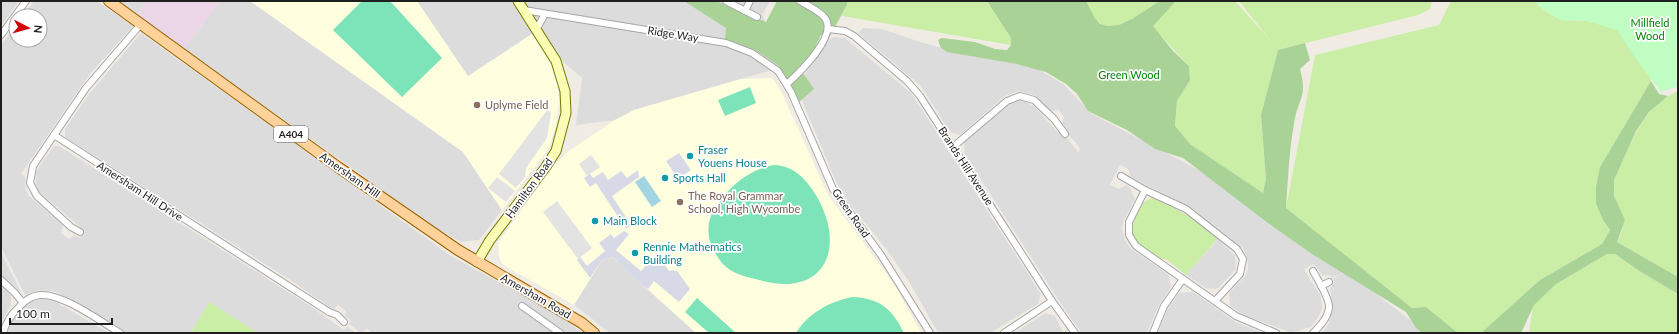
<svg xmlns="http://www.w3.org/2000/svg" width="1679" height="334" font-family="Lato,sans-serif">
<rect width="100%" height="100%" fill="#f0ece4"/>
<g fill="#dddcdc">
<polygon points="1,1 19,1 1,26"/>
<polygon points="34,1 97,1 133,26 89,75 21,174 25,177 26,190 29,196 62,224 63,226 61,233 69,239 75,235 80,238 85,231 38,191 36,184 36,173 39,167 54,146 59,146 307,304 344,330 347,326 356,333 258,333 209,303 192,331 195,333 125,333 60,294 53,291 39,290 25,295 1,247 1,45 16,25 16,40 40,40 40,16 23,16"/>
<polygon points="118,1 147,1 137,15"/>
<polygon points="220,1 250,1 463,152 502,210 479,240 461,242 435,227 184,49"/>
<polygon points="412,1 770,1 762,15 786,66 634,110 615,120 576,125 582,78 532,34 467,77"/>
<polygon points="863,28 882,29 920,42 950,50 1031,65 1063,84 1092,114 1229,186 1344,272 1332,278 1330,275 1326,276 1322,275 1314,264 1304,269 1321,297 1322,308 1319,316 1312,326 1299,331 1290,332 1246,316 1230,306 1229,293 1246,275 1248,268 1247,257 1243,248 1195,210 1131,177 1128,169 1120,165 1110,185 1119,189 1126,185 1130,188 1135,199 1123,222 1122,229 1125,240 1130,248 1168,274 1171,287 1158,307 1147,333 1082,333 1069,316 965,155 964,142 1008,105 1018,100 1023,100 1036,108 1057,132 1060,130 1079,153 1080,148 1064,129 1065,128 1062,123 1064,117 1058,109 1055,111 1050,111 1034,95 1019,91 1005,96 999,101 960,135 950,132 921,86 858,33"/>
<polygon points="141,33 451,256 550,310 583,333 372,333 367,329 361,333 349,324 351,320 345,316 346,311 338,305 334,309 330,308 295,283 65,137 65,129 90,93"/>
<polygon points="836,37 845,38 911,93 1041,294 1038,304 990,333 938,333 910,283 887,250 849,203 837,184 798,91 799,82 831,38"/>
<polygon points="1218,239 1235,256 1236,269 1219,287 1216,289 1206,288 1186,275"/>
<polygon points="1,252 21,292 1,275"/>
<polygon points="613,257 642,285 696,333 610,333 574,305 602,260"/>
<polygon points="1346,271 1414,323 1426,333 1322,333 1328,325 1333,310 1330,288 1334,283 1333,279"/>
<polygon points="1,285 11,296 11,305 1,323"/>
<polygon points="1193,292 1236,322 1263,333 1158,333 1168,308 1179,293"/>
<polygon points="42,299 54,301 109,333 8,333 12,321 19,309 34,300"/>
<polygon points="1045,313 1055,316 1063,332 1067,330 1069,333 1015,333"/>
</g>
<polygon fill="#ead6e7" points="147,1 220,1 184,49 137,15"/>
<g fill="#fffedf">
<polygon points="250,1 417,1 468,76 532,34 549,60 558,84 559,101 556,125 549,148 502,210 463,152"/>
<polygon points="772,78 781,91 828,195 894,284 921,333 696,333 613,257 602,260 574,305 502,264 499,257 498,243 554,165 569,151 615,120 634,110 741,79"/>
</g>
<g fill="#cbeea7">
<polygon points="847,1 987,1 1011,38 1011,45 842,16 847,5"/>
<path d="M1086 1H1160C1146 11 1119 33 1101 24 1094 20 1090 8 1086 1Z"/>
<polygon points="1176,1 1235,1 1270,40 1239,1 1432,1 1430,9 1418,15 1278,50 1261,115 1266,179 1263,193 1190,144 1175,126 1177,101 1190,80 1189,66 1152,26"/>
<polygon points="1451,1 1534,1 1548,13 1561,20 1587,21 1614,28 1617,30 1640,64 1650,76 1651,81 1600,167 1603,220 1610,230 1602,244 1540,280 1481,333 1458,333 1426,307 1412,308 1286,208 1315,55 1439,25"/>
<path d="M1678 91V277L1617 242 1623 229C1619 213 1612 197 1614 181 1615 174 1620 165 1624 158 1637 129 1648 105 1678 91Z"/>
<polygon points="1152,198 1157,199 1189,216 1219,237 1186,275 1166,259 1160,259 1138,244 1133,236 1133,226 1134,220 1143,203 1149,199"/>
<polygon points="1607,254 1615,254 1641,272 1678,294 1678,333 1529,333 1533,305 1556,284"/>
<polygon points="209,302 258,333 195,333 192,331"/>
</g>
<g fill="#a9d296">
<polygon points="684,1 716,1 766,22 777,1 847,1 847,5 830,36 821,35 803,73 814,89 799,102 778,65 755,50 725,39 726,28"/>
<path d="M987 1H1086L1095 18 1100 24 1108 26 1119 25 1132 19 1160 1H1176L1153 26 1173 51 1189 66 1190 80 1177 101 1175 126 1190 144 1263 193 1266 179 1261 115 1278 50 1305 43 1310 60 1300 69C1308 98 1298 98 1294 124 1289 151 1288 180 1286 208L1412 308 1426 307 1458 333H1422L1416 328 1406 312 1312 254 1268 223 1183 158 1155 149 1127 130 1088 111 1077 94 1066 84 1046 72 1017 64 947 52 941 48 938 40 942 38 975 42 995 49 1007 50 1011 45V38Z"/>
<polygon points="1651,81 1659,94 1668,96 1649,112 1636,131 1614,180 1614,196 1625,220 1617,242 1678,277 1678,294 1641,272 1615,254 1607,254 1556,284 1534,305 1521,333 1481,333 1540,280 1602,244 1610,230 1603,220 1596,203 1596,187 1600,167"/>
</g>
<polygon fill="#bffdc2" points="1534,1 1678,1 1678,89 1675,87 1661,92 1633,55 1617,30 1587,21 1561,20 1548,13"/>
<g fill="#7de4ba">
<polygon points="362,1 390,1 442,58 402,97 333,30"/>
<polygon points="750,87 756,103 725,116 718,100"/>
<path d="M774 165C795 166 807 180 817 197 846 247 825 297 763 281 749 277 732 275 722 263 700 235 706 213 730 189 742 177 757 168 774 165Z"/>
<path d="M852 297C880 298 892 309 904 333H796C808 313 829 302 852 297Z"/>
<polygon points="697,298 736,333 709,333 685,312"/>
</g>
<g fill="#e3e3e3">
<polygon points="548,109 551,113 547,138 526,168 525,177 516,188 499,174"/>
<polygon points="591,155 600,167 587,176 579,164"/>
<polygon points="497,177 515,191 506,202 488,188"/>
<polygon points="557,201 592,248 578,259 543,212"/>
</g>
<g fill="#d8d9e6">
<polygon points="679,153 691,170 678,179 666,161"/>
<polygon points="638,170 639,177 612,196 631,225 626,229 596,183 590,187 584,178 590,174 593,178 603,172 608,180 621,171 627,178"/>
<polygon points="624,231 629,234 616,250 641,271 657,253 669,271 672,270 677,271 690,289 679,302 654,281 648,289 642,285 613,257 602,260 590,278 577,260 580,257 587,266 605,251 599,243 611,234 614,238"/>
</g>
<polygon fill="#a2d4e1" points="644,176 661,201 652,207 635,182"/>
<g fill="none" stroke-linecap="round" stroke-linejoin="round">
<defs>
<g id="street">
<polyline points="726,1 757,17"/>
<polyline points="524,10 726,43 752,53 778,71 791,92 833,189 881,255 930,333"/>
<polyline points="745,11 750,1"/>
<polyline points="141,24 86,88 54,135 329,312 337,315 344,322"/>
<polyline points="828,29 845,31 854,36 907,81 920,96 1052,301 1075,333"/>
<polyline points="536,30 545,14"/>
<polyline points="1,35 26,1"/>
<path d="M787 84C799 73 838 36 825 18 820 11 808 6 800 1"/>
<polyline points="54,135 33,166 30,183 37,196 71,227 80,232"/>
<polyline points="953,147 1007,101 1020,96 1034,100 1054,119 1065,134"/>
<polyline points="1121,176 1145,190"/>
<polyline points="1183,279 1136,246 1129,235 1129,222 1145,190 1186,209 1237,249 1243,259 1240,274 1215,301"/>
<polyline points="1,280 15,293 23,303"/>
<polyline points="1321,286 1329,282"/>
<polyline points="522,306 560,333"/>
<path d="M3 333C6 323 11 314 19 307 24 301 31 296 40 295 62 293 100 321 120 333"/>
<polyline points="1004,333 1052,301"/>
<polyline points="1153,333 1164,306 1183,279 1236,316 1276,333"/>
<path d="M1313 333C1320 326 1329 317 1329 306 1329 298 1317 278 1313 271"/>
</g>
<polyline id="secondary" points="477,262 490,240 545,168 556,151 566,113 565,91 556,61 518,1"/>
<polyline id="primary" points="109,1 338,167 458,250 582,323 594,333"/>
</defs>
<use href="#street" stroke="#a6a6a6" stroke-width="8"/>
<use href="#secondary" stroke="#717c00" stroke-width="11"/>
<use href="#primary" stroke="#9a6300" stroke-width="12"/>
<use href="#street" stroke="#fff" stroke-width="6"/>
<use href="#secondary" stroke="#fbfdb5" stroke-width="9"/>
<use href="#primary" stroke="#ffd19b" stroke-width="10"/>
</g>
<g fill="#8d6e63" stroke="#fff" stroke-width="1.5">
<circle cx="477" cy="105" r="4"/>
<circle cx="680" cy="202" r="4"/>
</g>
<g fill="#0f9aa8" stroke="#fff" stroke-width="1.5">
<circle cx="690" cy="156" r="4"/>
<circle cx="665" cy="178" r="4"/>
<circle cx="595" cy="221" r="4"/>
<circle cx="635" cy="253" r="4"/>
</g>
<g text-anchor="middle" stroke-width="3.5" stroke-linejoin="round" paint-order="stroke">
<rect fill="#fff" stroke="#626262" stroke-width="1" x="274" y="126" width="34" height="16" rx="3"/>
<g font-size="10" font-weight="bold" fill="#1f1f1f">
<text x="291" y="138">A404</text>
</g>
<g font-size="11" fill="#05850c" stroke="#fff">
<text x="1650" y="27">Millfield<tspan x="1650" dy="13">Wood</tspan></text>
<text x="1129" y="79">Green Wood</text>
</g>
<g font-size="11" fill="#1f1f1f" stroke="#fff">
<text transform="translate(673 34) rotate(9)" y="4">Ridge Way</text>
<text transform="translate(966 166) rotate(57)" y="4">Brands Hill Avenue</text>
<text transform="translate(350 175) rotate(35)" y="4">Amersham Hill</text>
<text transform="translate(529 188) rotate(-54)" y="4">Hamilton Road</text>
<text transform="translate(140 191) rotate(33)" y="4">Amersham Hill Drive</text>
<text transform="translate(851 213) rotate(55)" y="4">Green Road</text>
<text transform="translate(536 296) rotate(30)" y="4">Amersham Road</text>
</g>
<g font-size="11" fill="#785e54" stroke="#fff" text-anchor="start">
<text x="485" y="109">Uplyme Field</text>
<text x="688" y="200">The Royal Grammar<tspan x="688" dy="13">School, High Wycombe</tspan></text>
</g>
<g font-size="11" fill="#0d838f" stroke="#fff" text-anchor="start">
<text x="698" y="154">Fraser<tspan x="698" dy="13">Youens House</tspan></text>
<text x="673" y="182">Sports Hall</text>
<text x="603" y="225">Main Block</text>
<text x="643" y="251">Rennie Mathematics<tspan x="643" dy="13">Building</tspan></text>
</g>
</g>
<rect width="1679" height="334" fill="none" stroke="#1f1f1f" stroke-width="4"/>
<g transform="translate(28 28) rotate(96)"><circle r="19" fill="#ffffff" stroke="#a5a5a5"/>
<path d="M0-3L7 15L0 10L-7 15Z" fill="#ce0005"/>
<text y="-6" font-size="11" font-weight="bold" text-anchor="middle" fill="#1f1f1f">N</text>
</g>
<path d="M10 318v6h102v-6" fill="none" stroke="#1f1f1f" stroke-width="2"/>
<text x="16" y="318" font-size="12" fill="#1f1f1f" stroke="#ffffff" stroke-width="3" paint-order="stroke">100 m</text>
</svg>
